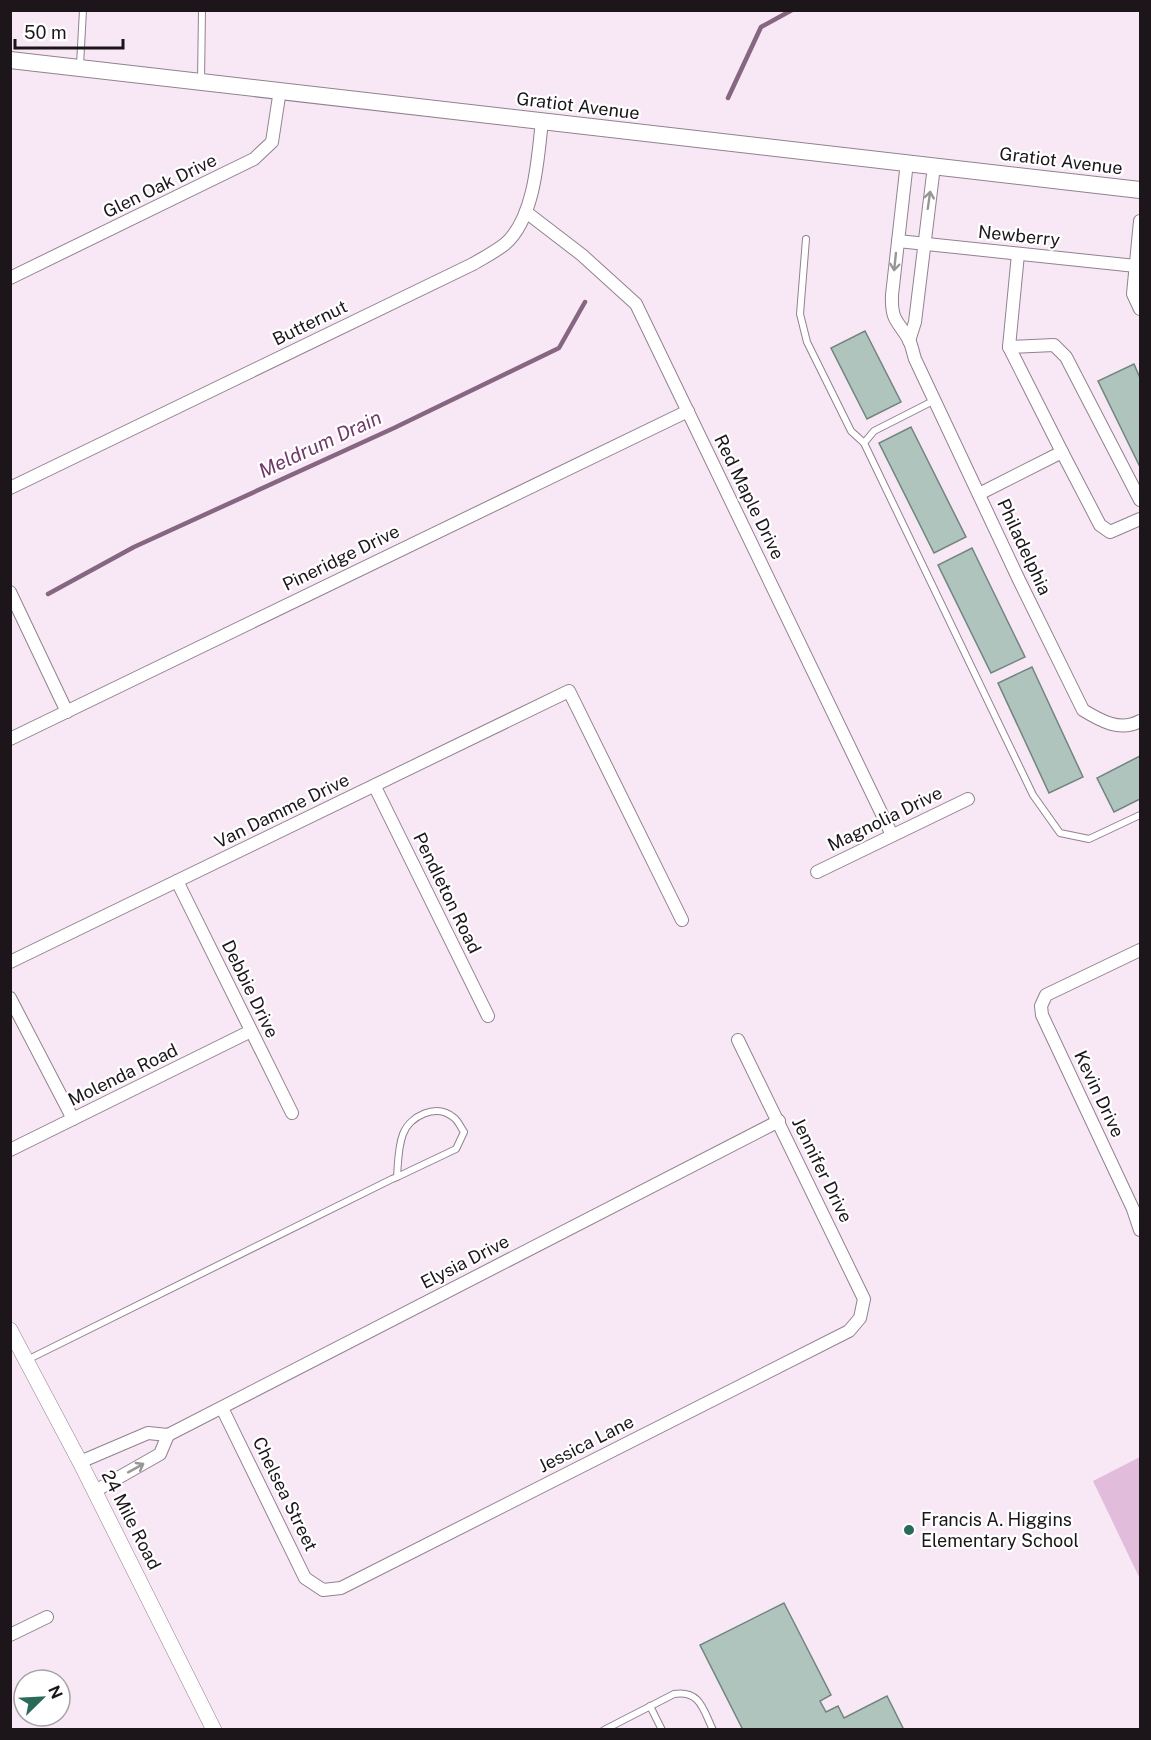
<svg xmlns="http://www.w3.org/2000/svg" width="1151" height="1740" font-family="'Public Sans',sans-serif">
<rect width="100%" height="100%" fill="#f8e8f6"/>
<polygon fill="#e1bcdb" points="1140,1457 1140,1579 1093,1481"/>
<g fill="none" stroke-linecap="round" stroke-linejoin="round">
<g stroke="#866681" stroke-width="4.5">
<polyline points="728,98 761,27 792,10"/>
<polyline points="48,594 134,547 394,428 559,348 585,302"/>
</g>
</g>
<g fill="#afc4bd" stroke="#71857e" stroke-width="1.5">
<polygon points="865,331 901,402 867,419 831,348"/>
<polygon points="1134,364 1140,378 1140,467 1098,381"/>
<polygon points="911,427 966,537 934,553 879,443"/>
<polygon points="972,548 1025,657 991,673 938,565"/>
<polygon points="1032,667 1083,777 1049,793 998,683"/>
<polygon points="1140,756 1140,799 1114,812 1097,778"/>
<polygon points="784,1603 831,1695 820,1701 826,1712 838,1706 844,1718 887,1696 904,1730 743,1730 700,1645"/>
</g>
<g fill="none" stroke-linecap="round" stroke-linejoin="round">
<defs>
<g id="service">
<polyline points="80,65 83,10"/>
<polyline points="201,81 202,10"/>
<polyline points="806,239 800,314 807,342 851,431 864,443"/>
<polyline points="935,400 874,431 864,443 1033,795 1060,833 1089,839 1140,815"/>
<path d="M27 1360 392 1179 397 1177 456 1149 464 1132C461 1128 458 1120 453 1117 436 1103 410 1116 403 1134 398 1147 398 1163 397 1177"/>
<polyline points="650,1706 662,1730"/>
<path d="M604 1730 674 1694C700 1690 703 1709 713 1730"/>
</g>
<g id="minor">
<path d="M907 162 892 295C891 322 898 320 909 340 912 346 913 353 915 359L1019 580 1083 710C1101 721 1120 732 1140 721"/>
<polyline points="526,212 582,255 636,304 892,835"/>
<polyline points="1140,221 1133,294 1140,309"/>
<polyline points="898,241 1136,266"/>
<polyline points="1018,254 1009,347 1062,452"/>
<polyline points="10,278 254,159 272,142 280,90"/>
<polyline points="909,341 915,322 934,166"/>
<polyline points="1009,347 1054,345 1066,357 1140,500"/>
<path d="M10 488 473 264C483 258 495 252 505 244 535 218 538 157 542 120"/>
<polyline points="979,494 1062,452 1100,525 1110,532 1140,519"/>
<polyline points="10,592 67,712"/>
<polyline points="10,739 688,411"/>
<polyline points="375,787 488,1016"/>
<polyline points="817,872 968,799"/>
<polyline points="177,881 292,1113"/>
<polyline points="1140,950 1046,995 1041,1006 1042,1015 1133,1209 1140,1230"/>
<polyline points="10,962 569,691 682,920"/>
<polyline points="10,998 73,1119"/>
<polyline points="10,1150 251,1031"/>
<polyline points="222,1408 305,1578 323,1590 341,1588 849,1331 860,1318 864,1299 738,1040"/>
<polyline points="80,1462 148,1433 168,1435 779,1121"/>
<polyline points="95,1491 160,1454 168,1435"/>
<polyline points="10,1635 47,1617"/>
</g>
<polyline id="tertiary" points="10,1330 80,1462 214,1730"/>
<polyline id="secondary" points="10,60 1140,190"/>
</defs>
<use href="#service" stroke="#91828e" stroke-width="8"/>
<use href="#minor" stroke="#91828e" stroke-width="14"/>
<use href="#tertiary" stroke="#91828e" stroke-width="16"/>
<use href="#secondary" stroke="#91828e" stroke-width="18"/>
<use href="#service" stroke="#fff" stroke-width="6"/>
<use href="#minor" stroke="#fff" stroke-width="12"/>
<use href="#tertiary" stroke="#fff" stroke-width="15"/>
<use href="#secondary" stroke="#fff" stroke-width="16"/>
</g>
<defs><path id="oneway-shaft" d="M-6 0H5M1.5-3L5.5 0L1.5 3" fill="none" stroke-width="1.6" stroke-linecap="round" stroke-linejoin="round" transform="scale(1.5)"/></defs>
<g stroke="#999698">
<use href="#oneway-shaft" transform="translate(929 200) rotate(-82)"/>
<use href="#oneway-shaft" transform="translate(895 262) rotate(96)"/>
<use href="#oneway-shaft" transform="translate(136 1468) rotate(-29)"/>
</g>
<circle fill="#2a6a58" stroke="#fff" stroke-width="2" cx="909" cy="1530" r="6"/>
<g text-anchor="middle" stroke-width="4.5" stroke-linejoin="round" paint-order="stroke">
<g font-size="18" fill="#1c161b" stroke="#fff">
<text transform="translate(578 106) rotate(7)" y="6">Gratiot Avenue</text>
<text transform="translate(1061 161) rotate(7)" y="6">Gratiot Avenue</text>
<text transform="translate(160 186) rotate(-26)" y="6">Glen Oak Drive</text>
<text transform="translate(1019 236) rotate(6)" y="6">Newberry</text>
<text transform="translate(310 323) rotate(-26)" y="6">Butternut</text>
<text transform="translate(749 497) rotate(64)" y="6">Red Maple Drive</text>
<text transform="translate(1024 547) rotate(65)" y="6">Philadelphia</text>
<text transform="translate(341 558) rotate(-26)" y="6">Pineridge Drive</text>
<text transform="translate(282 811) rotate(-26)" y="6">Van Damme Drive</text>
<text transform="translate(885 819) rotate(-26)" y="6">Magnolia Drive</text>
<text transform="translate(447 893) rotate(64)" y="6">Pendleton Road</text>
<text transform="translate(250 989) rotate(64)" y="6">Debbie Drive</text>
<text transform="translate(123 1075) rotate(-26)" y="6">Molenda Road</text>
<text transform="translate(1099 1094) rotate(65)" y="6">Kevin Drive</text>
<text transform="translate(822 1170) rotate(64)" y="6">Jennifer Drive</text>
<text transform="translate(465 1262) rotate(-27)" y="6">Elysia Drive</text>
<text transform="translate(586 1444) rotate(-27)" y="6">Jessica Lane</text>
<text transform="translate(285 1494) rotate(64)" y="6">Chelsea Street</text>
<text transform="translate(131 1520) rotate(63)" y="6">24 Mile Road</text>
</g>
<g font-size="18" fill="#1c161b" stroke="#fff" text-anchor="start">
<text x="921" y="1526">Francis A. Higgins<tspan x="921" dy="21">Elementary School</tspan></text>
</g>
<g font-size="20" font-style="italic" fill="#70396a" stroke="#fff">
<text transform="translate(320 444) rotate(-25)" y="7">Meldrum Drain</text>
</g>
</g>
<rect width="1151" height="1740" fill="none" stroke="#1c161b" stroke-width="24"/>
<g transform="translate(42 1698) rotate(66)"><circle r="28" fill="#ffffff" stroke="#a4a2a4" stroke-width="1.5"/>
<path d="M0-4.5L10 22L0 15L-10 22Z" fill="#2a6a58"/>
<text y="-9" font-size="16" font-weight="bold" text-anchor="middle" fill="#1c161b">N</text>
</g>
<path d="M15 39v9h108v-9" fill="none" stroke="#1c161b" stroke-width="3"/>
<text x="24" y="39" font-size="18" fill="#1c161b" stroke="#ffffff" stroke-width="4.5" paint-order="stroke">50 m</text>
</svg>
